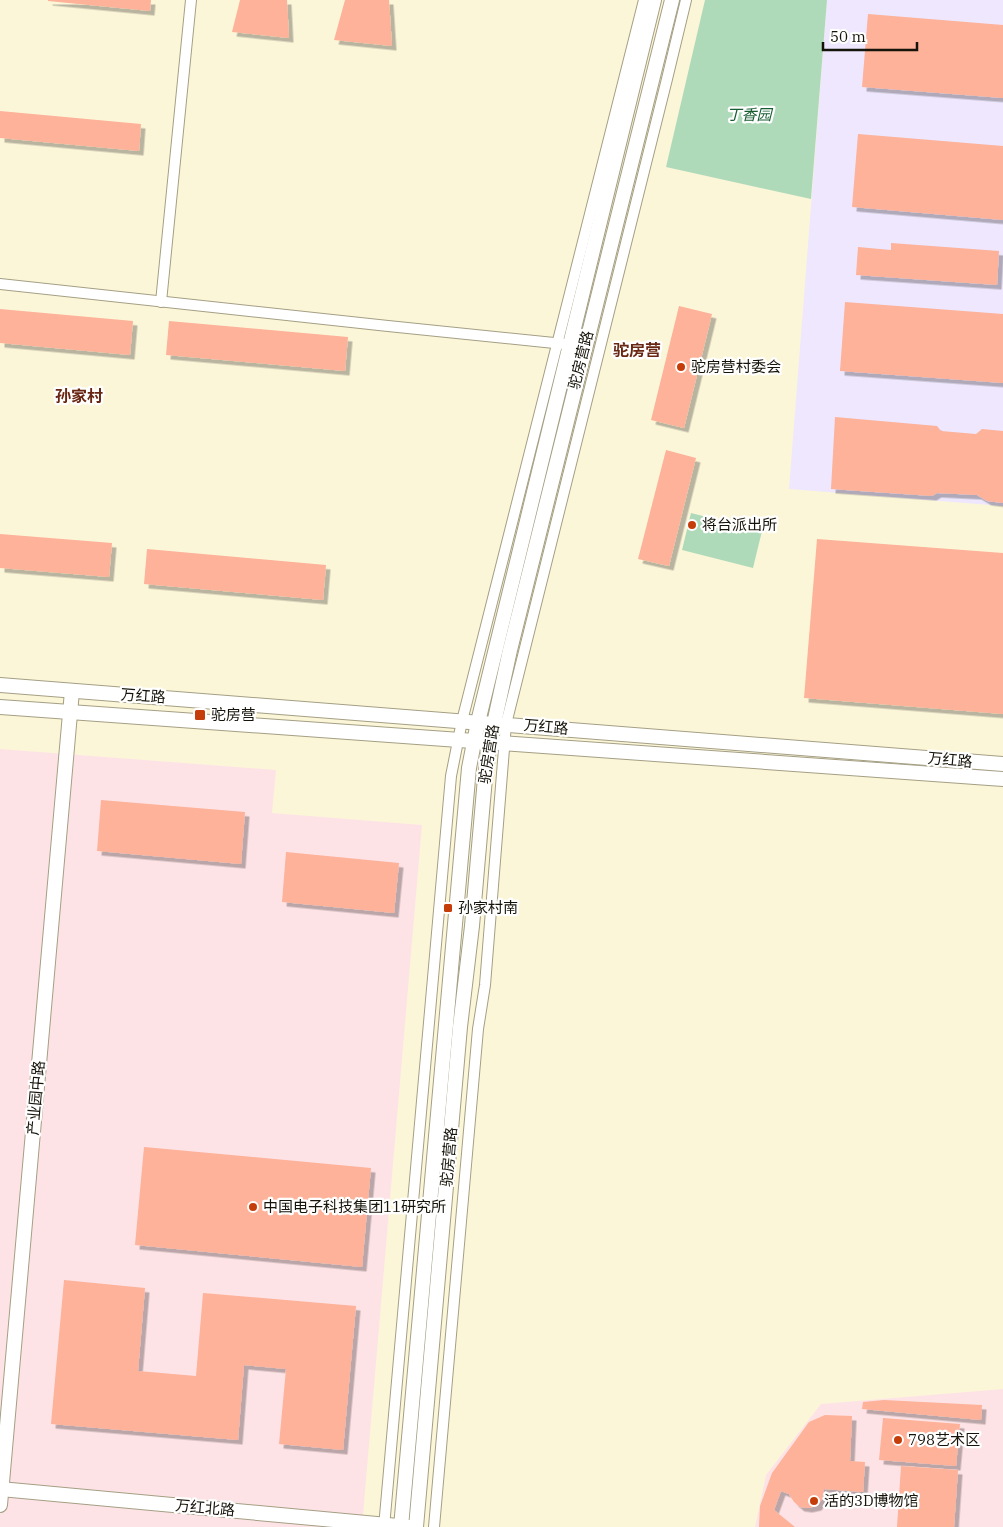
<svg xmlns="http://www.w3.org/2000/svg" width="1003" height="1527" font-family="'IBM Plex Serif','Noto Sans SC',serif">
<defs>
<filter id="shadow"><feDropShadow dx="4.5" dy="4.5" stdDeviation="0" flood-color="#0004"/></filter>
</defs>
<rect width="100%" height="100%" fill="#fcf6d9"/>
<g fill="#fee3e6">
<polygon points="0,749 276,770 272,813 422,825 362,1527 0,1527"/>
<polygon points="1003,1389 1003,1527 755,1527 766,1475 821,1404"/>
</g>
<polygon fill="#eee7fd" points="827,0 1003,0 1003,506 789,489"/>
<g fill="#afdab9">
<polygon points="705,0 827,0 811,199 666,167"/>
<polygon points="691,513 762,531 753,568 682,550"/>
</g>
<g fill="#fdb299" filter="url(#shadow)">
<polygon points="48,0 151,0 150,11 48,1"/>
<polygon points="240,0 287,0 289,38 232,32"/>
<polygon points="345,0 389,0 392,46 334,40"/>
<polygon points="868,14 1003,25 1003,98 862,87"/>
<polygon points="0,111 141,124 139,151 0,138"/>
<polygon points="858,134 1003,146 1003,220 852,207"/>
<polygon points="891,243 999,251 997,285 856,275 858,247 891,250"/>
<polygon points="845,302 1003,314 1003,383 840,371"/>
<polygon points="679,306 712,314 684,428 651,420"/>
<polygon points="0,309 133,321 130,355 0,343"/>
<polygon points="169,321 348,337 345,371 166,355"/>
<polygon points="835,417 937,426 941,431 976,434 982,429 1003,431 1003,503 987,501 977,495 937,493 932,496 831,489"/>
<polygon points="666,450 696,458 669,566 638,559"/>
<polygon points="0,534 112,543 109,577 0,568"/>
<polygon points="817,539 1003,553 1003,714 804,698"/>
<polygon points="147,549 326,565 323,600 144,584"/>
<polygon points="101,800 245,812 241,864 97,851"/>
<polygon points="286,852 399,863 394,913 282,902"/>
<polygon points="144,1147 371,1168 362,1267 135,1245"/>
<polygon points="64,1280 145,1288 138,1371 196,1376 203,1293 356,1306 343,1450 279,1444 286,1369 244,1365 238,1440 51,1424"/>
<polygon points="884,1400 982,1405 981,1420 862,1409 863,1402"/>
<polygon points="825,1415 852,1416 850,1461 865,1462 863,1492 824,1489 822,1499 817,1506 808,1508 800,1507 794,1502 789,1494 781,1491 774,1510 795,1527 759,1527 760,1506 772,1473 809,1422"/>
<polygon points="883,1418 960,1424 956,1466 879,1460"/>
<polygon points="901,1466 958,1470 954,1527 897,1527"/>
</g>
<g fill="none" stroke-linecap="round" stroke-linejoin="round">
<defs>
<g id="street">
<polyline points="0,284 388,326 564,344"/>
<polyline points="161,302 191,0"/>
<polyline points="384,1527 451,776 462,721 644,0"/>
<polyline points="434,1527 478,1029 485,985 506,724 667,79 686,0"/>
</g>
<g id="secondary">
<polyline points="0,685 1003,764"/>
<polyline points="0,707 1003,779"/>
<polyline points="0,1489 409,1527"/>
<polyline points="0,1505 72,691"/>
<polyline points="401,1527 469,768 478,722 654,0"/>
<polyline points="416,1527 460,1027 472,926 485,778 490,742 510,650 672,0"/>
</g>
</defs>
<use href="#street" stroke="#a49f84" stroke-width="12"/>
<use href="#secondary" stroke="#a49f84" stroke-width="16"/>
<use href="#street" stroke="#fff" stroke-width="10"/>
<use href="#secondary" stroke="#fff" stroke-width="14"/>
</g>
<g fill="#c53d09" stroke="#fff" stroke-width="2">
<circle cx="681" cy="367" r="5"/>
<circle cx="692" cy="525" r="5"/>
<rect x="194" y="709" width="12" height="12" rx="2.5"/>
<rect x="443" y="903" width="10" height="10" rx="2.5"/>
<circle cx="253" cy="1207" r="5"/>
<circle cx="898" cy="1440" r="5"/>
<circle cx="814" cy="1501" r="5"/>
</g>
<g text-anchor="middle" stroke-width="4.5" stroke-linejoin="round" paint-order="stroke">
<g font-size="15" font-style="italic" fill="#165d30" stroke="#fff">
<text x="749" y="120">丁香园</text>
</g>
<g font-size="15" fill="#16140a" stroke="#fff">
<text transform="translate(581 360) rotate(-76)" y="5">驼房营路</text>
<text transform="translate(143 696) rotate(4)" y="5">万红路</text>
<text transform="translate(546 727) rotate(5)" y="5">万红路</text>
<text transform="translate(489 754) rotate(-81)" y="5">驼房营路</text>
<text transform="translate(950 760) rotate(5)" y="5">万红路</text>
<text transform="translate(36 1098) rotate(-85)" y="5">产业园中路</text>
<text transform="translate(449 1157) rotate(-85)" y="5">驼房营路</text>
<text transform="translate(205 1508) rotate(5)" y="5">万红北路</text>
</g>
<g font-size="15" fill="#16140a" stroke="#fff" text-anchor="start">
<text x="691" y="372">驼房营村委会</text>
<text x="702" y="530">将台派出所</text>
<text x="211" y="720">驼房营</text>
<text x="458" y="913">孙家村南</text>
<text x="263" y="1212">中国电子科技集团11研究所</text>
<text x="908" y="1445">798艺术区</text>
<text x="824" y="1506">活的3D博物馆</text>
</g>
<g font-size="16" font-weight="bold" fill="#692713" stroke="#fff">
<text x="637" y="356">驼房营</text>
<text x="79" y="402">孙家村</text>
</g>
</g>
<path d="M823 42v8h94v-8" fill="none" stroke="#16140a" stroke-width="2.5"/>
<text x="830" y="42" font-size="15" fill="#16140a" stroke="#ffffff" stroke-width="4" paint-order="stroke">50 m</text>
</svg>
